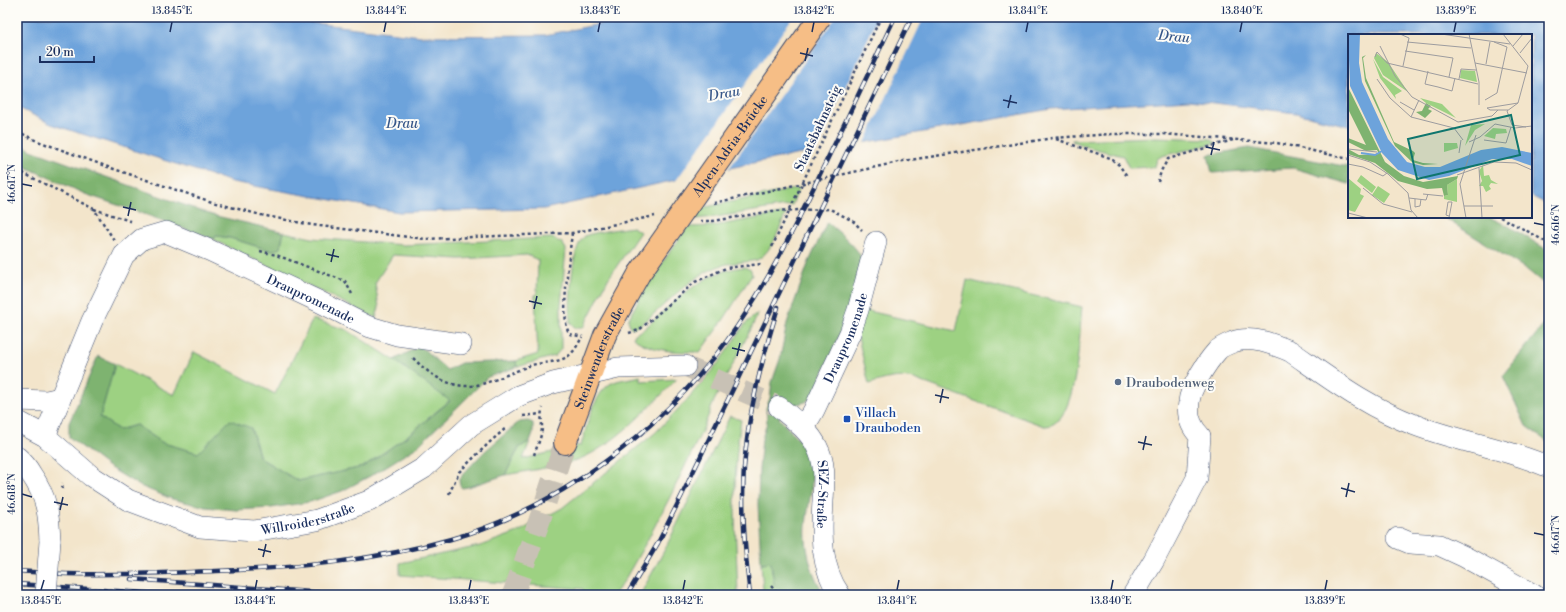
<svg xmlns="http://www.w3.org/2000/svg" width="1566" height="612" font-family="'Libre Bodoni',serif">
<rect width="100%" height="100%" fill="#fdfcf7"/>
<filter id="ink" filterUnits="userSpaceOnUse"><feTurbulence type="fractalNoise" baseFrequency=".025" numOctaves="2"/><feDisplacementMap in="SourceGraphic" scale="8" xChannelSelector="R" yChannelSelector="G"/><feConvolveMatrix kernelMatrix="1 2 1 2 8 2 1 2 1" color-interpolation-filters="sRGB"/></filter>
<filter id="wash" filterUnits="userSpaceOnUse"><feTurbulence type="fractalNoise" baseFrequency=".012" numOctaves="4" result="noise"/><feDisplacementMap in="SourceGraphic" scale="16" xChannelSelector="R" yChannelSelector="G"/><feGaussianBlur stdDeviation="0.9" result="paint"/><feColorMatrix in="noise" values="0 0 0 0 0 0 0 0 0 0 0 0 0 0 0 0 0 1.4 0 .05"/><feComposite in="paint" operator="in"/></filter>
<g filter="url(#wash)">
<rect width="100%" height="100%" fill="#f3e5cb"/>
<g fill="#9dd182" stroke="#5c8070">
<polygon points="1156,137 1211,139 1216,143 1162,156 1157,159 1155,167 1129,168 1123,156 1084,146 1072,141 1072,140"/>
<polygon points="799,188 792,205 716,217 694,219 701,208"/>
<path d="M786 213C779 229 773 251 757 260 744 263 729 262 717 267 686 279 665 307 639 326L631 328 628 320 644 290 687 227 714 226Z"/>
<path d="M633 227 640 232 608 279 583 328H576L570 323C570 306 570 246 585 236 589 233 625 228 633 227Z"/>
<polygon points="284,232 312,238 404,245 552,238 562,243 566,249 561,304 561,349 555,356 517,367 516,361 538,354 535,295 537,295 538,260 527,255 460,259 393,255 375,283 379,307 376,318 212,239 217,236 230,238 272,251 280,248"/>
<path d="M744 267 751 270 752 275 724 319 700 352C676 352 653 352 633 338L635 334 644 329C673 303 702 271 744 267Z"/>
<path d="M967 280 1082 307C1079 331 1079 428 1044 426L914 379C896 375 886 379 869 384L857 333 864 310 956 331Z"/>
<polygon points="758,313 752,327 714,401 703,429 670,497 648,539 624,581 614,595 585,595 583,589 400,575 400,563 480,546 518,532 562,508 655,433 685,402 719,362 746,323"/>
<polygon points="313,319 347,330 394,360 450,400 406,437 363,467 298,481 260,458 251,428 198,453 163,443 136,425 119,430 100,417 115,364 174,395 194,352 275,394"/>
<path d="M640 376 641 381 677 379C649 407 610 451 571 462 550 468 527 471 505 475L519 448 530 441 523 459 581 445C587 427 593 395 610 384 618 379 631 379 640 376Z"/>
<path d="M730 416 741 420C731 478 736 537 738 595H640L664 551Z"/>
<path d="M771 562C771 574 775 587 784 595H761L763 589 761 563Z"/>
</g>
<g fill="#7eb370" stroke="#4c7167">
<polygon points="17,142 31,150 212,215 284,232 280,248 272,251 230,238 217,236 212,239 147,215 85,194 17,163"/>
<polygon points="1249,148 1349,167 1349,184 1293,168 1212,173 1208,155"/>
<polygon points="1443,217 1489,217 1510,227 1549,251 1549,288 1526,269"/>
<path d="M827 222C835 229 859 248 861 258 866 282 825 367 814 394L806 402 789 406 779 418C787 429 806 444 810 456 816 480 808 502 806 526 804 545 812 580 826 595H784L774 584 771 562 761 563 758 504 759 469 762 439 767 422 766 408 770 398 772 382 780 359 787 323 808 264Z"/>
<polygon points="1549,318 1549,443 1526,426 1503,376"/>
<polygon points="420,346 447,370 461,363 516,361 517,367 488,377 417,447 372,475 342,491 310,502 271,508 236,510 206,507 172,499 140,486 107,466 69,437 69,423 98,356 115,364 100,417 119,430 136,425 163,443 198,453 230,420 251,428 260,458 298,481 363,467 406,437 450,401 394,360"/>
<polygon points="528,421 533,423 533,433 530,441 519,448 505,475 468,487 462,488 460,486 459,481 463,474 484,452 519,422"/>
</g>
<polygon fill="#6da3db" stroke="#44699c" points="17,17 265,17 421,36 545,35 636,17 1541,17 1549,20 1549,207 1541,201 1531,196 1531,35 1349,35 1349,126 1296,113 1189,100 1051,109 762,161 544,209 399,212 232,182 51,124 17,107"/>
<g fill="#f3e5cb">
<polygon points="793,17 836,17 727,171 675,182"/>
<polygon points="878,17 924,17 864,145 814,154"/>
</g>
</g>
<g filter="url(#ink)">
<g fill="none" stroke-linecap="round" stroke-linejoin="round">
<polyline stroke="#c8c1b5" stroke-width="21" stroke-dasharray="21 10" stroke-linecap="butt" points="685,366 779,407"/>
<polyline stroke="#c8c1b5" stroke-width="22" stroke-dasharray="22 11" stroke-linecap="butt" points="513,595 540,519 565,443"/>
<defs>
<g id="minor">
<polyline points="17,400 47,401 60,398"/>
<path id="s1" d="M779 407C793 419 809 430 817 447 826 464 824 482 823 501 821 533 820 567 840 595"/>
<path id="s2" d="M17 421 45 436 91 476 128 500 200 527 254 531 317 520 369 501 424 468 471 425 518 396 553 383 618 368 685 366"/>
<path id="s3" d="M799 424 810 417 814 410 850 333 858 310 876 242"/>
<path id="s4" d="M45 436 92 321 124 255 142 239 166 232 209 250 318 301 367 326 397 335 461 344"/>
<path d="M17 457C23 462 27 467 31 474 47 497 49 514 50 541"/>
<polyline points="1398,538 1410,543 1439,545 1465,557 1534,595"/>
<path d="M1133 595 1154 560 1197 478 1200 436C1191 427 1187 415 1189 402 1190 388 1207 362 1217 351 1220 347 1228 344 1233 342 1251 335 1273 344 1290 351 1332 380 1367 407 1415 425 1459 442 1506 448 1549 467"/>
</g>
<g id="major">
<path id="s5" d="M565 443 605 335 639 274"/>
</g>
</defs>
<use href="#minor" stroke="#3b4a6e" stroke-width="22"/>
<use href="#major" stroke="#3b4a6e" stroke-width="24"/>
<g stroke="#3b4a6e" stroke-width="2.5" stroke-dasharray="3 3" stroke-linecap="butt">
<polyline points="17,131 35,140 108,167 212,202 261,215 312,225 425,239 572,233 655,216"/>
<polyline points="1056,139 1110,158 1119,165 1127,176"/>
<polyline points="17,170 94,209 114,240"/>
<polyline points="1158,182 1161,171 1168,159 1233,140"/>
<polyline points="714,203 903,161 1053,138 1112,134 1164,134 1277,143 1349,159"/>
<polyline points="94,209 133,222"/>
<polyline points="1500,217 1531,233 1549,244"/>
<polyline points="700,221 713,221 772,211 830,209 853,221 862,230"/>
<path d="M572 233C570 251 559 323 570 334L583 337"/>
<polyline points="260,251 276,255 345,281 353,296"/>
<polyline points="629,333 639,330 695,282 726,268 761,264"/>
<path d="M413 358C428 373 444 385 466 386 485 387 513 371 532 365 543 362 555 363 565 358 573 354 577 346 581 339"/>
<polyline points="523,416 541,414"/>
<path d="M534 455C537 446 542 436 542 427 542 419 540 415 543 408"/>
<polyline points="62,489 63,483"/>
<polyline points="449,494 459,472 490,442 506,428"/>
<polyline points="771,586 779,595"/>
</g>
<use href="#minor" stroke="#fff" stroke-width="21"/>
<use href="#major" stroke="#f6be86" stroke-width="22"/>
<defs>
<g id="rail">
<polyline points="17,571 47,573"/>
<path d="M41 573C100 576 158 573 216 571 296 568 374 561 451 539 559 508 659 432 726 342 765 289 794 229 822 170 847 119 871 68 895 17"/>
<polyline points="131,579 352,595"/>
<polyline points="17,584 174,595"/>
<polyline points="627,595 658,543 682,495 912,17"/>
<path d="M750 595C745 553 741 510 744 468 748 412 762 360 778 307"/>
</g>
</defs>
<use href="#rail" stroke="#1b2f5e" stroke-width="4.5"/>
<use href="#rail" stroke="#fdfcf7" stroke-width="3" stroke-dasharray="9" stroke-linecap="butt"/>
<defs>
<polyline id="minor-bridge" points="46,595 50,541"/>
<g id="major-bridge">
<path id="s6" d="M639 274 820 17"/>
</g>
</defs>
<use href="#minor-bridge" stroke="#3b4a6e" stroke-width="22" stroke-linecap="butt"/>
<use href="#major-bridge" stroke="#3b4a6e" stroke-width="24" stroke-linecap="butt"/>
<polyline stroke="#3b4a6e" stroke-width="2.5" stroke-dasharray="3 3" stroke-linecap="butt" points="772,247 881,17"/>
<use href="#minor-bridge" stroke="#fff" stroke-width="21"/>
<use href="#major-bridge" stroke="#f6be86" stroke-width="22"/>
</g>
</g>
<path fill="none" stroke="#1b2f5e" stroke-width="1.5" d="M170 32 172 22M384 32 386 22M598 32 600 22M812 32 814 22M1026 32 1028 22M1240 32 1242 22M1454 32 1456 22M800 53 813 56M805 61 808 48M1003 100 1017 103M1008 108 1011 95M1206 147 1220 150M1211 155 1214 142M22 184 32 186M123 207 136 210M128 216 131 202M1534 223 1544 225M326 254 339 257M331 262 334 249M529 301 542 304M534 309 537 296M732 348 745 351M737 356 740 343M935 395 949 398M940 403 943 389M1138 442 1152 445M1143 450 1146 436M1341 488 1355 492M22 494 32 497M1346 497 1349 483M54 502 68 505M60 510 63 497M1534 533 1544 535M258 549 271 552M263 557 266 544M41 590 44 580M255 590 257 580M469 590 471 580M683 590 685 580M897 590 899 580M1111 590 1113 580M1325 590 1327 580"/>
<circle fill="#5c6f8a" stroke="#fdfcf7" stroke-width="1.5" cx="1118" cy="382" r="4"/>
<rect fill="#1a4fb4" stroke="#fdfcf7" stroke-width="1.5" x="843" y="415" width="8" height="8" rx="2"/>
<g text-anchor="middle" stroke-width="4" stroke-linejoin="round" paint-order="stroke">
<g font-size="13" fill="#1b2f5e" stroke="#fdfcf7">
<text transform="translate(817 128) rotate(-65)" y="5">Staatsbahnsteig</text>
<text dy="5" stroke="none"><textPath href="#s6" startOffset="157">Alpen-Adria-Brücke</textPath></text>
<text dy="5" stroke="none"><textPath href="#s4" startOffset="406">Draupromenade</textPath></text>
<text dy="5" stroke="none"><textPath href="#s3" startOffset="100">Draupromenade</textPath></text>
<text dy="5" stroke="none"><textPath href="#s5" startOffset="92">Steinwenderstraße</textPath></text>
<text dy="5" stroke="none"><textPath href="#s1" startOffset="104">SEZ-Straße</textPath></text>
<text dy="5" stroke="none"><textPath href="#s2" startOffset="323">Willroiderstraße</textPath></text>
</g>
<g font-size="13" fill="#4e5e75" stroke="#fdfcf7" text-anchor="start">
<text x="1126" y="387">Draubodenweg</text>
</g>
<g font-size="13" fill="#164399" stroke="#fdfcf7" text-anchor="start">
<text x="855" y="417">Villach<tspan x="855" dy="15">Drauboden</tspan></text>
</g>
<g font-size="14" font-style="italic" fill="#38588a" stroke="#fdfcf7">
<text transform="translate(1174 36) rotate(5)" y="5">Drau</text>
<text transform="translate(724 93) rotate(-10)" y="5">Drau</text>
<text x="402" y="128">Drau</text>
</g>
</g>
<g transform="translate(1348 34)">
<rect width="184" height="184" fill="#f3e5cb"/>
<path d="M28 19 40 28 60 58 35 41 26 24ZM25 25 35 43 54 57 47 61 48 65 32 44ZM113 36 127 37 129 48 112 44ZM72 64 94 70 108 84 78 69ZM137 90 127 96 117 112 123 91ZM145 94 158 95 159 99 148 100 147 105 136 102ZM109 109 110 114 96 118V109ZM135 131 136 142 141 141 143 146 150 150 143 149 141 152 143 155 138 158 135 152H131L134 147 131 137ZM13 141 28 153 24 159 9 147ZM0 144 13 155 12 160 16 162 7 178 0 176ZM109 145V168L96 165V162L100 161 99 151ZM30 152 42 160 36 169 24 161Z" fill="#9dd182"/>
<path d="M18 21 15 24 18 44 46 108 65 117 67 119 65 126 75 129 90 130 75 131 64 128 47 112 17 47 14 23ZM0 53 37 128 56 142 75 148 110 142 109 145 99 151 100 161 96 162 94 154 79 155 50 147 27 129 0 120V115L11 121 31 120 29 116 18 117 0 108V104L18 111 0 75ZM78 69 83 72 80 75 84 77 77 84 68 78 74 77Z" fill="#7eb370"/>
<path d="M0 0H12L11 29 14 48 40 105 59 128 77 133H92L133 116 154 113 184 119V132L164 125H144L101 142 81 146 50 136 34 119 2 52Z" fill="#6da3db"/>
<path fill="none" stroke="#6da3db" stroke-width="2" d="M13 119 27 121 34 117"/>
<path fill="none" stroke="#9d9c9f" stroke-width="1" d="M52 0 61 4 55 32M93 0 162 10M121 0 131 48V71M155 0 180 32 170 69 159 77 164 91 178 93M59 8 123 14M32 12 47 42 64 63 110 88 144 82 150 76M165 12 175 0M57 17 105 24 101 43M172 19 184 4M27 23 29 18 39 29 130 50M127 29 179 39M138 30 142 8M80 37 77 50 90 53 104 57 107 44M29 45 42 64 63 83 106 94 115 106M111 45 113 35 128 36M137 66 149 59 159 13 146 8M52 68 66 76M160 76H142L139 74 170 69M63 83 71 66M136 106 158 109 163 93M121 108 132 103 147 90 167 94 184 92M0 115 29 118M111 119 113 106M0 121 22 128 40 140 60 159 63 176 70 184M0 130 15 133 35 142 39 139M131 134 134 184M109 141 146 128 168 129 184 136M15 154 35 170 64 178M75 160 95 162M61 164 78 166 80 160M67 165V173L72 172 73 165M116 172H145M0 179 20 184M101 182 98 181 100 168H104M101 184 104 168M118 184 112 150 128 101"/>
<path fill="#0f766e" fill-opacity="0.15" stroke="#0f766e" stroke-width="2" d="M163 81 172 121 69 145 60 105Z"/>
<rect width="184" height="184" fill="none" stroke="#1b2f5e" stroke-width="2"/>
</g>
<rect width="1566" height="612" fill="none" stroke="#fdfcf7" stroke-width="44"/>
<path d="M40 56v6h54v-6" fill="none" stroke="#1b2f5e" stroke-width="2"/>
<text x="46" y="56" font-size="12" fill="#1b2f5e" stroke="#fdfcf7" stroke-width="3" paint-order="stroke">20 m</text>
<rect x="22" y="22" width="1522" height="568" fill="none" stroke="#1b2f5e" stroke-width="1.5"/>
<g font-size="10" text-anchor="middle" fill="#1b2f5e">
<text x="172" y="14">13.845°E</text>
<text x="386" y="14">13.844°E</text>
<text x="600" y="14">13.843°E</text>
<text x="814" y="14">13.842°E</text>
<text x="1028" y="14">13.841°E</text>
<text x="1242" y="14">13.840°E</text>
<text x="1456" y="14">13.839°E</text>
<text transform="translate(11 184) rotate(-90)" y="4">46.617°N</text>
<text transform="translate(1555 225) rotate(-90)" y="4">46.616°N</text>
<text transform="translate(11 494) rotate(-90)" y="4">46.618°N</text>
<text transform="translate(1555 535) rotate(-90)" y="4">46.617°N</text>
<text x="41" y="604">13.845°E</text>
<text x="255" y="604">13.844°E</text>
<text x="469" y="604">13.843°E</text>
<text x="683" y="604">13.842°E</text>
<text x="897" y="604">13.841°E</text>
<text x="1111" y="604">13.840°E</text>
<text x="1325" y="604">13.839°E</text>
</g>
</svg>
